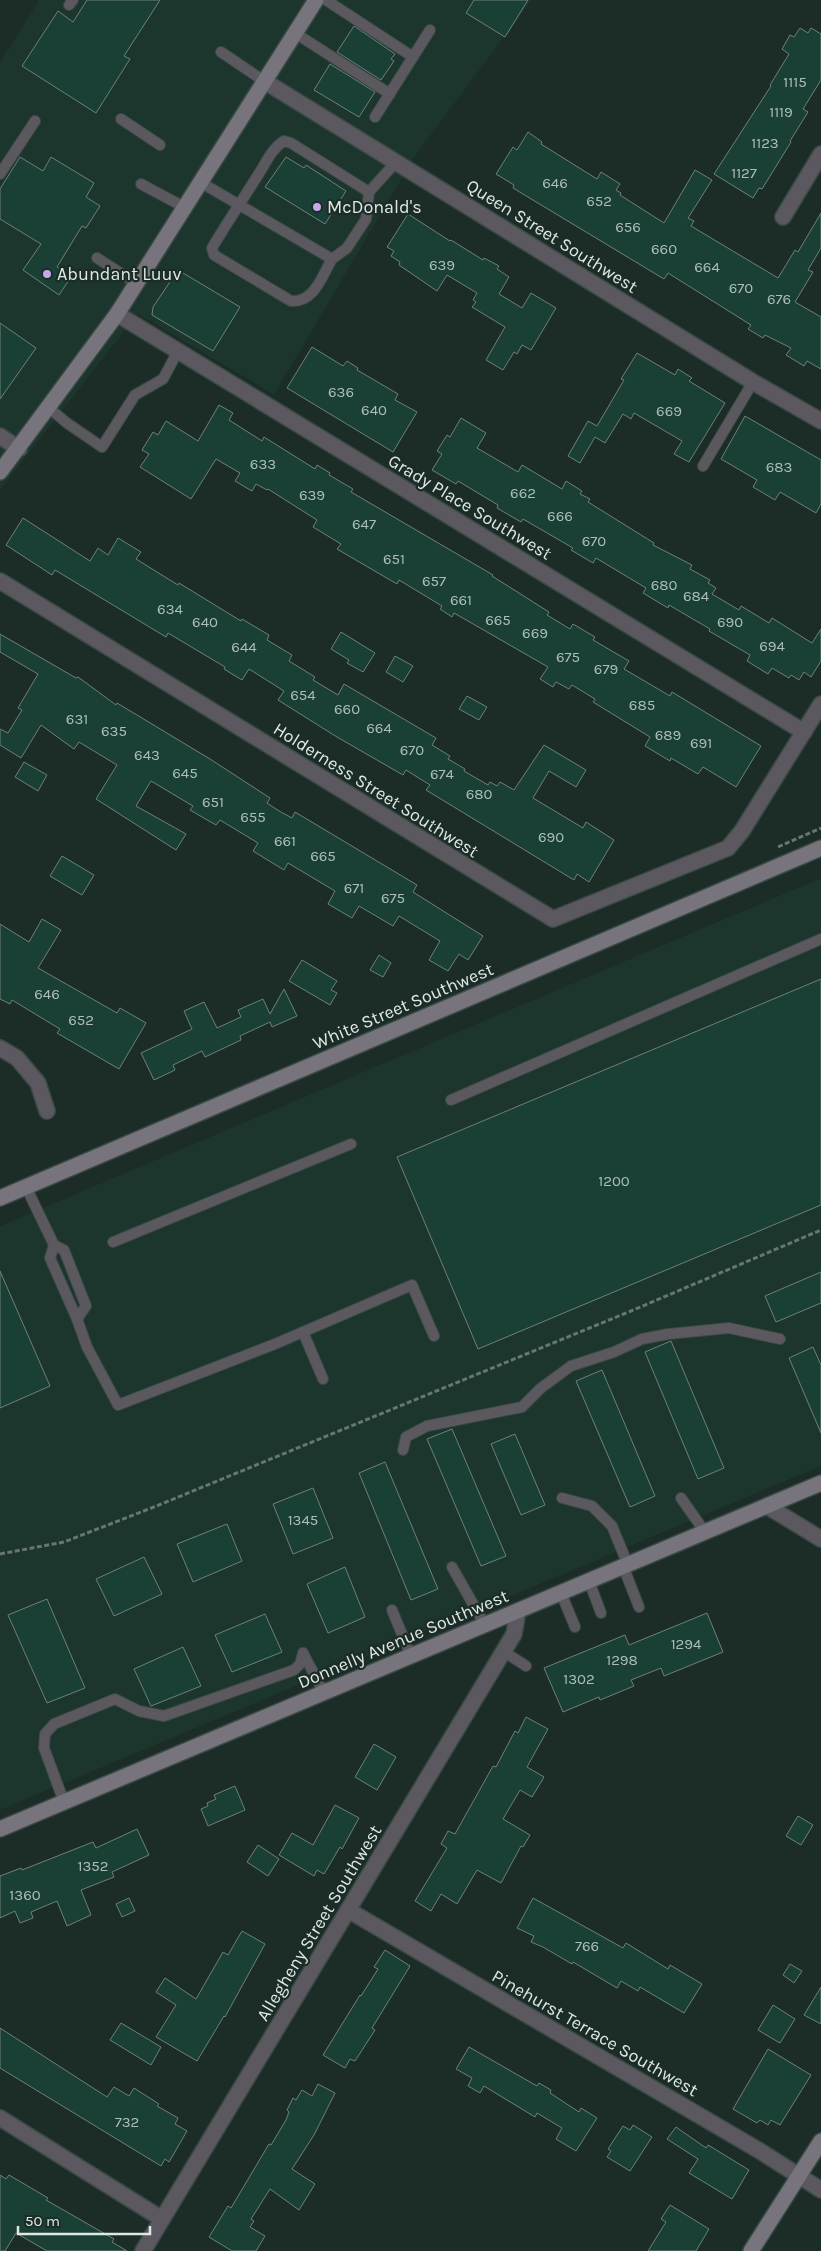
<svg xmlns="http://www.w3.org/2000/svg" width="821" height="2251" font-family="Karla,sans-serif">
<rect width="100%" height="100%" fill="#1c2c27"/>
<g fill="#1c352d">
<polygon points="39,0 532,0 415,156 274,395 138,314 0,490 0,62"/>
<polygon points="821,878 821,1466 0,1810 0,1226"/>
</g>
<g fill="#1a4036" stroke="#6e807a">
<polygon points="87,0 160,0 124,56 130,59 96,113 22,66 58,11 73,22"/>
<polygon points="474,0 528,0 505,37 466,13"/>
<polygon points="354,26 395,54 391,59 394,61 381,80 337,52"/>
<polygon points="800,28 808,33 811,28 821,34 821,80 803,109 808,112 790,141 791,142 762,189 759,188 753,198 714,174 771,86 770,85 789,54 782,49 790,35 794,37"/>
<polygon points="330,64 375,92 359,117 314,90"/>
<polygon points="528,132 542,142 541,144 597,179 601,172 620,184 616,190 621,193 620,195 664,223 695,170 712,180 688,218 694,221 691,226 778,278 795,250 798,252 821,213 821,248 808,270 813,272 795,302 821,317 821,369 807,361 804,366 786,355 791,348 765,335 763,338 748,329 751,325 668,273 664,279 513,188 514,185 496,174 513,147 517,150"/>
<polygon points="20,157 43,171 51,157 94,183 86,197 100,206 86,228 82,226 57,267 71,277 59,295 23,270 41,244 0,219 0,189"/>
<polygon points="286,157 304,168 306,165 346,191 325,224 265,187"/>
<polygon points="408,214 450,241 451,240 483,260 484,258 499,266 497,269 509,277 499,294 522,308 531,293 556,308 531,350 522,345 517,354 514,352 503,370 486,360 505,327 472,307 476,302 473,300 477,293 447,275 437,291 399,265 400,262 391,256 394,251 387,247"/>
<polygon points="178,270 240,307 213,351 152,315 153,307"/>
<polygon points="0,323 36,348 0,399"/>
<polygon points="312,347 343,366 347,361 358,368 357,370 398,394 395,400 417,412 393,452 287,388"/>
<polygon points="637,353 675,375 678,369 692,378 689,381 725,403 689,462 674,454 682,441 634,413 631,419 623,414 605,443 595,437 580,463 568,456 588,421 597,426 624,380 621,379"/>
<polygon points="219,405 233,413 229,420 262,441 264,437 315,469 317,465 330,473 329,475 353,489 351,492 493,575 492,576 549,612 547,615 570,629 573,624 595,637 593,640 629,661 624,669 670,696 672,692 761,746 736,787 703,767 698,774 671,758 670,761 645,746 650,737 593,702 595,699 572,685 569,689 556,682 553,687 540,679 548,667 454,613 452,617 440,609 442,606 399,580 397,584 337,549 341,544 313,527 317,520 268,489 267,490 256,484 252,491 235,481 240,473 216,459 191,499 140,467 149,454 142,450 153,432 158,435 166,421 198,441"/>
<polygon points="745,416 821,460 821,504 816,513 780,492 775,500 753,487 757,480 721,459"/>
<polygon points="461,418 486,433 477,448 518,472 522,465 562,489 566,481 582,491 580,494 590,499 588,502 654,543 653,545 692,565 690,569 710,580 708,583 716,588 712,594 739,610 741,606 769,623 772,618 812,643 821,629 821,661 811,677 804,672 799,680 791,675 789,678 772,668 768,674 747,661 750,655 709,631 710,629 669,605 668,608 643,593 646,588 596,558 593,563 571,550 573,548 523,519 521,522 497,508 498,505 458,481 456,484 432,470 442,454 437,451 447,435 450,437"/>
<polygon points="23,518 90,561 98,548 108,555 118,538 141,552 136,559 178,585 179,583 241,621 242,619 269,635 267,640 292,655 289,661 315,677 313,680 338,695 344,684 436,738 432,745 450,756 448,759 465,769 464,771 488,785 490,782 497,786 500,782 514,790 544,745 586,770 576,787 549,771 533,798 583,828 586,822 614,840 589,882 577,874 574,880 426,790 430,785 406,770 403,775 337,737 278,700 284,691 249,669 242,680 224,669 225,667 168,633 166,637 55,570 52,575 6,545"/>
<polygon points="341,632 375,653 363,672 347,663 349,660 331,649"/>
<polygon points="0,634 76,678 78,677 116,705 117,703 210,759 270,798 267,803 279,811 292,818 295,812 417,885 413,892 483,936 468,960 459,954 448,971 429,960 440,941 399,916 393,926 359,906 352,918 328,904 335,891 288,863 284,870 253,851 258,843 220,820 216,825 190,810 193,806 151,781 136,806 186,834 176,850 96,799 117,765 79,742 74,749 41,725 21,758 0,745 0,729 8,733 22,710 18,708 38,674 0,652"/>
<polygon points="395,656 413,666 403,682 386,672"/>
<polygon points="467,696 487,707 479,720 459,709"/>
<polygon points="24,762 47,775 38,791 15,777"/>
<polygon points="62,856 94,875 82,895 50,876"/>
<polygon points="42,919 61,930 38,968 117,1013 120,1008 146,1023 119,1069 57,1033 60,1029 12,1000 10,1004 0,999 0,924 29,942"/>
<polygon points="379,955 391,963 383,977 370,970"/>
<polygon points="302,960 337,981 331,990 337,993 330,1005 289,981"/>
<polygon points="821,979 821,1205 478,1349 397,1157"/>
<polygon points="284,989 297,1016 272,1027 270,1022 240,1036 241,1040 205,1057 202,1051 173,1065 175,1070 154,1080 141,1053 192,1029 184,1011 204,1002 217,1028 241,1017 238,1010 263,999 270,1014"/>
<polygon points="0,1271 50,1386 0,1408"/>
<polygon points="821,1272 821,1303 776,1322 765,1296"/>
<polygon points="671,1341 724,1468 698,1479 645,1352"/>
<polygon points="813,1347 821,1365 821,1433 789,1358"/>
<polygon points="602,1370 655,1496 630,1507 576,1381"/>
<polygon points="452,1429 506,1556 481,1566 427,1439"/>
<polygon points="515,1434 545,1505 521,1515 491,1444"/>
<polygon points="385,1462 438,1589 411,1600 359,1473"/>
<polygon points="313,1488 333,1538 293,1554 273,1504"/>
<polygon points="227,1524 242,1561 193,1582 177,1544"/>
<polygon points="144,1557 162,1594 114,1616 96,1579"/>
<polygon points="345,1567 365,1617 328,1633 307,1584"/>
<polygon points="47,1599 85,1688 47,1703 8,1615"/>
<polygon points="707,1613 723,1652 664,1676 661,1668 631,1680 634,1686 600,1700 599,1697 563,1712 544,1668 625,1635 629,1645"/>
<polygon points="265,1614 282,1652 232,1672 215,1635"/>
<polygon points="183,1647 201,1686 151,1706 134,1669"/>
<polygon points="526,1717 548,1729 527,1767 544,1777 532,1797 520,1790 503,1819 530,1835 523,1847 521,1846 501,1883 477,1870 457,1904 441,1894 431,1911 415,1901 447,1848 441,1844 448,1831 455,1834 493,1766 496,1767 515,1731 518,1733"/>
<polygon points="374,1744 396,1757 377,1790 355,1777"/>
<polygon points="235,1786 245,1810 208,1826 201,1809 208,1806 207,1803 216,1799 214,1795"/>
<polygon points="335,1805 359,1818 342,1849 340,1847 324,1874 317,1870 314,1876 279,1855 292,1833 313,1845"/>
<polygon points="798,1816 813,1825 801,1845 786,1836"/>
<polygon points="137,1829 149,1855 112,1872 114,1877 81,1890 91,1915 67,1926 57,1901 31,1912 33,1918 20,1923 15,1911 0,1918 0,1876 21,1868 22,1870 93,1842 96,1848"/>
<polygon points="258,1845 279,1859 268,1876 247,1862"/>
<polygon points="129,1898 135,1911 122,1917 116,1904"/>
<polygon points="533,1898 623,1948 626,1943 668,1969 670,1965 702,1984 684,2013 640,1987 638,1991 621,1981 617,1988 573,1962 572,1964 543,1947 531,1942 534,1936 517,1928"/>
<polygon points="242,1931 265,1944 225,2017 224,2016 197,2061 156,2037 176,2005 156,1992 165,1978 196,1999 223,1952 228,1955"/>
<polygon points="385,1950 410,1966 372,2028 375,2030 355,2061 350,2059 345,2068 323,2055 360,1995 361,1996 378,1969 374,1967"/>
<polygon points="790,1964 802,1971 794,1983 783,1975"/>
<polygon points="821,1987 821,2024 804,2015"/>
<polygon points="773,2005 795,2019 780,2043 758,2030"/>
<polygon points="121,2023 161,2047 151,2065 110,2040"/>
<polygon points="0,2028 107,2097 114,2087 129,2096 134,2088 159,2104 157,2106 178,2118 175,2124 187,2131 169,2162 165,2159 161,2166 0,2068"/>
<polygon points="469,2047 537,2086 539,2083 551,2090 550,2093 579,2112 581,2108 597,2118 576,2151 556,2139 562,2128 537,2113 535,2117 484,2086 480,2093 468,2086 472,2078 456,2069"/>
<polygon points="768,2049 811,2075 780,2125 771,2120 768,2125 760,2120 757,2123 733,2109"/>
<polygon points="318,2084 335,2093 314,2135 292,2169 315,2184 299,2210 270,2189 251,2219 254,2221 250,2227 265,2236 256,2251 232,2251 209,2237 228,2206 231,2208 269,2144 271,2145 286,2120 289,2112 287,2110 293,2098 296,2100 302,2090 312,2096"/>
<polygon points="633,2125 652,2137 630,2171 607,2157 611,2151 608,2149 623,2126 630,2130"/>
<polygon points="676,2127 706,2148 708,2145 749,2170 732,2199 689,2173 698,2159 667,2139"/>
<polygon points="0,2175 6,2179 9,2175 48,2198 46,2200 114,2239 112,2242 127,2251 47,2251 16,2233 5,2251 0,2251"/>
<polygon points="670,2205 709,2229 696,2251 648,2251 666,2222 661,2219"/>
</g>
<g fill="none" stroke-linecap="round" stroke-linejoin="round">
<defs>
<g id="lane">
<polyline points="326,0 413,57"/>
<polyline points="69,5 73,0"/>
<polyline points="295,33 390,94"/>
<polyline points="221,52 264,81"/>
<polyline points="375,117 430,30"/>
<polyline points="121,119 160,145"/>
<polyline points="0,174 35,121"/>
<path d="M200 182 332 259C322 276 314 303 291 301L214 255 212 248C227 223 243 199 258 175 266 163 272 148 284 141L291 143 369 192 366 219 347 248 332 259"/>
<polyline points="141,184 184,207"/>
<polyline points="369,192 396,162"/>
<polyline points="97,258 136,283"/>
<polyline points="49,408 67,423 102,447 135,395 163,379 178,351"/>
<polyline points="703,466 753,382"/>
<polyline points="451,1100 821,939"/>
<polyline points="26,1187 54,1245 50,1258 77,1319 87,1347 118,1405 275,1344 412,1285 434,1336"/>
<polyline points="113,1242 351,1144"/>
<polyline points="54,1245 64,1250 86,1306 77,1319"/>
<polyline points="303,1332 323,1379"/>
<polyline points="403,1450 406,1437 427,1426 522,1407 541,1388 571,1366 614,1352 642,1339 668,1334 729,1328 780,1339"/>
<polyline points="562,1498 592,1506 612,1526 628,1565"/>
<polyline points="681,1498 705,1532"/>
<polyline points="623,1566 639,1607"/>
<polyline points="452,1567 485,1625"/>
<polyline points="589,1581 601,1613"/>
<polyline points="561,1593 575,1627"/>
<polyline points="392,1610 411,1656"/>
<polyline points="503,1651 526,1666"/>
<polyline points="303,1653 324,1693"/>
<polyline points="64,1802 44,1748 45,1734 54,1724 115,1699 139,1711 164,1716 294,1670 300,1664 303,1653"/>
</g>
<g id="street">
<polyline points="264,81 753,382 821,421"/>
<polyline points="783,217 821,154"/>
<polyline points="117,314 804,732"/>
<polyline points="0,436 19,449"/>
<polyline points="0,581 553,919 728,848 742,831 821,704"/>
<polyline points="0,1048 17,1058 38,1083 47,1111"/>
<polyline points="767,1506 821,1539"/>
<polyline points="348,1910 760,2151 821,2190"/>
<polyline points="0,2118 162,2219"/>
<polyline points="143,2251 514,1634 518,1611"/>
</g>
<g id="secondary">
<polyline points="0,472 117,314 316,0"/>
<polyline points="0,1198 821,848"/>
<polyline points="0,1829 821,1483"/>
<polyline points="751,2251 821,2141"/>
</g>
</defs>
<use href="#lane" stroke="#3b4a45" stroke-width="12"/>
<use href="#street" stroke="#3b4a45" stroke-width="18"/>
<use href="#secondary" stroke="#3b4a45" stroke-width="18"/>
<g stroke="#687672" stroke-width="3" stroke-dasharray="5 2.5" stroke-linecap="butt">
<polyline points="778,847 821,828"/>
<polyline points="0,1554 64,1542 154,1507 631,1311 821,1230"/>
</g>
<use href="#lane" stroke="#5b595f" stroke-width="10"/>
<use href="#street" stroke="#5b595f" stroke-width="15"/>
<use href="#secondary" stroke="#78747e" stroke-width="15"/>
</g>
<g fill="#c7a6ef" stroke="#1c2c27" stroke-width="2">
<circle cx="317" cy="207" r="5"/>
<circle cx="47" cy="274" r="5"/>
</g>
<g text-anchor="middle" stroke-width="4.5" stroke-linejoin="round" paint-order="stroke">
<g font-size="15" fill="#adbeb9">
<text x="795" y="87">1115</text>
<text x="781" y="117">1119</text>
<text x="765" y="148">1123</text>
<text x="744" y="178">1127</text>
<text x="555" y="188">646</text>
<text x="599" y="206">652</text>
<text x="628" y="232">656</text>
<text x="664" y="254">660</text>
<text x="442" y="270">639</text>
<text x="707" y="272">664</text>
<text x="741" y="293">670</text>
<text x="779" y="304">676</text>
<text x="341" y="397">636</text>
<text x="374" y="415">640</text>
<text x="669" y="416">669</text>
<text x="263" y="469">633</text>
<text x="779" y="472">683</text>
<text x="523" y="498">662</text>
<text x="312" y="500">639</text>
<text x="560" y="521">666</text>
<text x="364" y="529">647</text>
<text x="594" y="546">670</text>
<text x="394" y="564">651</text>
<text x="434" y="586">657</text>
<text x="664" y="590">680</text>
<text x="696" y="601">684</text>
<text x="461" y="605">661</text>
<text x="170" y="614">634</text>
<text x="498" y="625">665</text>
<text x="205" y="627">640</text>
<text x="730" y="627">690</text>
<text x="535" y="638">669</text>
<text x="772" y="651">694</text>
<text x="244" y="652">644</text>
<text x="568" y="662">675</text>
<text x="606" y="674">679</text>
<text x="303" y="700">654</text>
<text x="642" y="710">685</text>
<text x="347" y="714">660</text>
<text x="77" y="724">631</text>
<text x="379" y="733">664</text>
<text x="114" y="736">635</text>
<text x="668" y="740">689</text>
<text x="701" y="748">691</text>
<text x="412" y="755">670</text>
<text x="147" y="760">643</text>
<text x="185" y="778">645</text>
<text x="442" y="779">674</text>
<text x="479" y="799">680</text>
<text x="213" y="807">651</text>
<text x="253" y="822">655</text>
<text x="551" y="842">690</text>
<text x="285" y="846">661</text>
<text x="323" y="861">665</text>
<text x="354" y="893">671</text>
<text x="393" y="903">675</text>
<text x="47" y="999">646</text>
<text x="81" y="1025">652</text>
<text x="614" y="1186">1200</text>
<text x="303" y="1525">1345</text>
<text x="686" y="1649">1294</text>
<text x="622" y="1665">1298</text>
<text x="579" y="1684">1302</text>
<text x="93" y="1871">1352</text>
<text x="25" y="1900">1360</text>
<text x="587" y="1951">766</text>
<text x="127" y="2127">732</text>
</g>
<g font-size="18" fill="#dee8e5" stroke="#1c2c27" text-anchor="start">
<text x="327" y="213">McDonald's</text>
<text x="57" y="280">Abundant Luuv</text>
</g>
<g font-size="18" fill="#dee8e5" stroke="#1c2c27">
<text transform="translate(552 236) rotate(32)" y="6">Queen Street Southwest</text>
<text transform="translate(470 507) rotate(31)" y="6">Grady Place Southwest</text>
<text transform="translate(376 790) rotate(32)" y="6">Holderness Street Southwest</text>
<text transform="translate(403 1006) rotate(-23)" y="6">White Street Southwest</text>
<text transform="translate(403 1639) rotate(-23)" y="6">Donnelly Avenue Southwest</text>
<text transform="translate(319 1923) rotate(-59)" y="6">Allegheny Street Southwest</text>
<text transform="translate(595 2033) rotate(30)" y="6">Pinehurst Terrace Southwest</text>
</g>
</g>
<path d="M18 2226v8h132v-8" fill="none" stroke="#dee8e5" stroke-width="2.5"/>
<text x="25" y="2226" font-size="15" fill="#dee8e5" stroke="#1c2c27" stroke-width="4" paint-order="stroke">50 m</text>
</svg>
